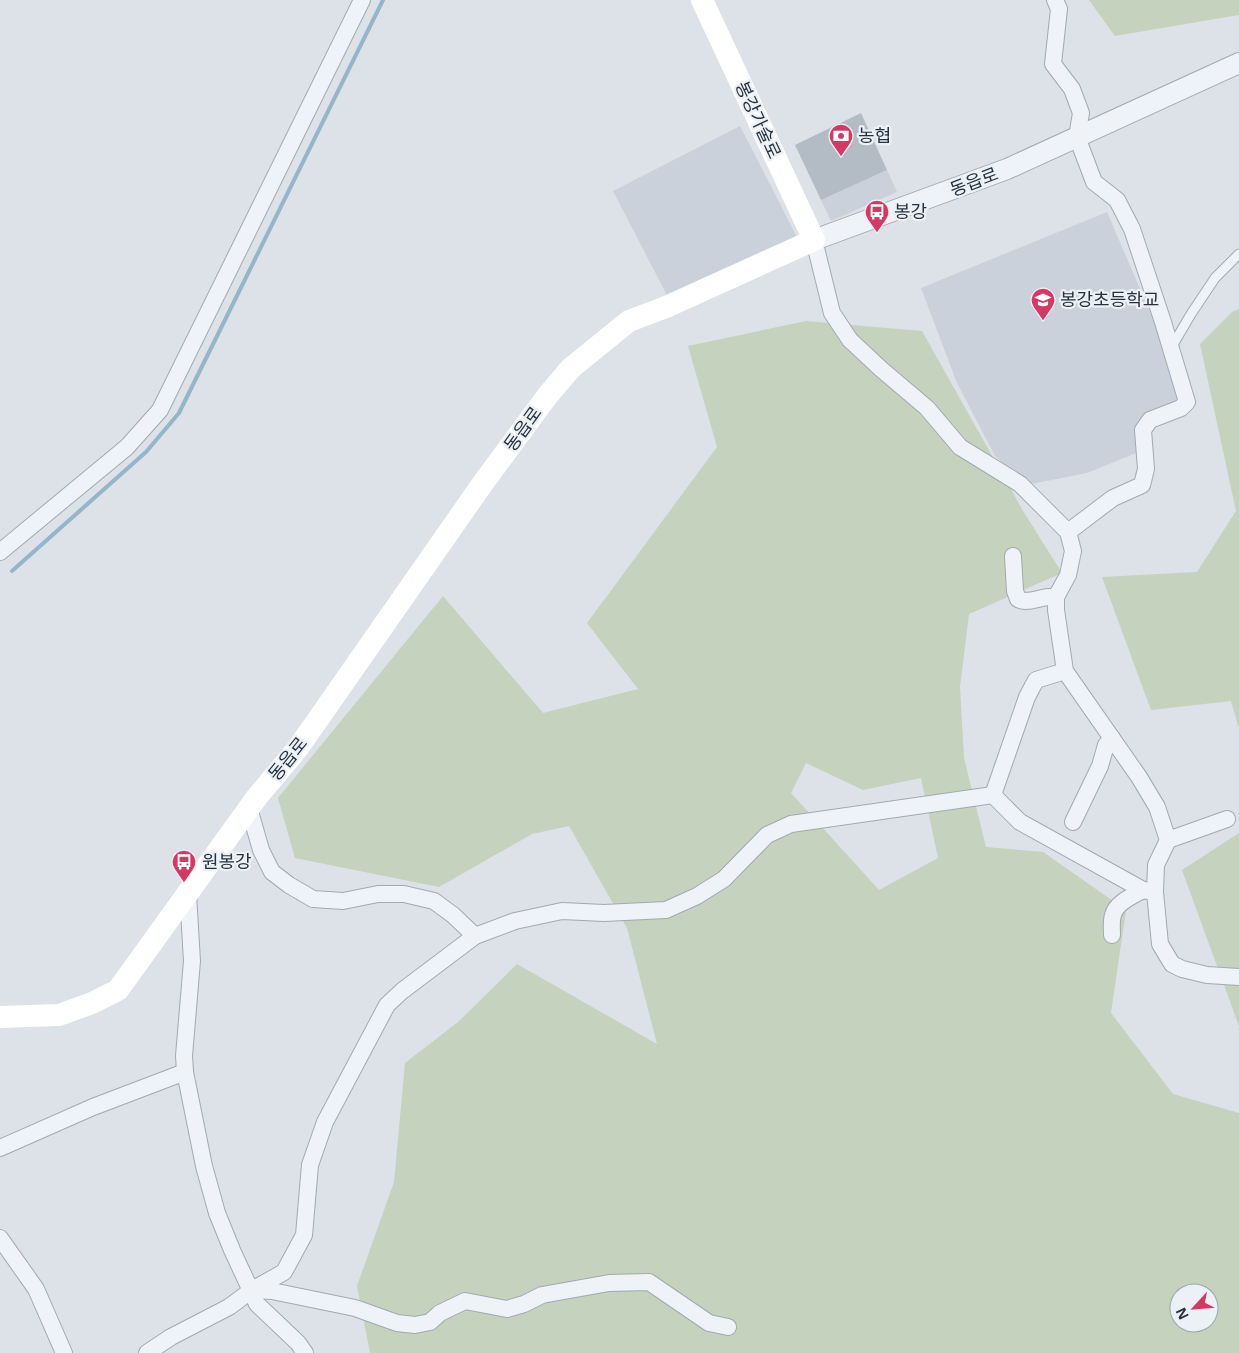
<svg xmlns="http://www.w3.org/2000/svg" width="1239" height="1353" font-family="'Noto Sans','Noto Sans KR',sans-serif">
<rect width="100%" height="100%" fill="#dce2e7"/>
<g fill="#cad1da">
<polygon points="740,126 798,239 670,301 613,191"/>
<polygon points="887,170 897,192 831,221 821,200"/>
<polygon points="1107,212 1168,354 1181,403 1138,420 1141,451 1087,473 1031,484 1025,483 995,456 957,383 921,288"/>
</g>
<g fill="#c5d2bd" fill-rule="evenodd">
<polygon points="1089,0 1239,0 1239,15 1115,36"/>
<polygon points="1239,309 1239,729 1231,701 1151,710 1102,577 1197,572 1236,511 1200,344 1232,312"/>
<path d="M806 321 922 331 1023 511 1062 573 969 614 960 687 964 758 986 847 1043 852 1126 910 1111 1013 1173 1094 1239 1113V1353H370L357 1286 394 1182 405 1063 458 1022 517 964 657 1044 627 928 569 826 532 834 439 887 295 858 278 798 443 596 543 713 638 689 587 623 717 447 688 346ZM806 763 863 790 921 778 938 858 879 890 791 793ZM1179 1293H1209V1323H1179Z"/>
<polygon points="1239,833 1239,1026 1182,870"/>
</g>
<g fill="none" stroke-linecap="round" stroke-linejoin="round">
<polyline stroke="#94b5ca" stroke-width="4" points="12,571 146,452 179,413 383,0"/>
</g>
<polygon fill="#b3bcc4" points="861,113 887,170 821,200 795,145"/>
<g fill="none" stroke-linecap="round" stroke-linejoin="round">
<defs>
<polyline id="service" points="1171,348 1191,314 1215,278 1239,254"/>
<g id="minor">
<polyline points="1055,0 1059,9 1053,64 1072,89 1081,113 1077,137 1094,182 1117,200 1132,229 1163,322 1187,402 1181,408 1150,420 1143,430 1146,469 1142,485 1113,498 1068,532"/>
<polyline points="814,240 832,313 850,340 881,369 927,408 960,447 1020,484 1068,532 1073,551 1068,575 1056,597 1056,610 1065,671 1139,777 1157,807 1168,840"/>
<polyline points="0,552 127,447 160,410 362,0"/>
<path d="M1013 556 1015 591 1018 599C1028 605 1043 595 1056 597"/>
<polyline points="993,795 1020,822 1143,890 1155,892"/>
<polyline points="993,795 1027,697 1036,680 1065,671"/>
<polyline points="249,808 261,850 272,872 289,885 313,899 343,901 378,894 404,894 434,901 453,915 475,936"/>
<polyline points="1227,819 1168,840 1156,865 1155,892 1160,944 1172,964 1182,969 1207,975 1239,977"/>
<polyline points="1073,822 1100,766 1106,745 1112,738"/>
<polyline points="188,894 192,961 184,1056 185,1072 204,1166 217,1213 232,1250 257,1304 298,1343 305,1353"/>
<path d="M1112 935C1112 929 1111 921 1113 915 1116 903 1132 896 1143 890"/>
<polyline points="0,1148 93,1107 185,1072"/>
<polyline points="0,1238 36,1289 64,1353"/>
<polyline points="252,1290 272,1291 355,1308 397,1323 415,1325 430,1322 440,1313 465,1301 507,1309 524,1304 542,1295 609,1283 649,1282 709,1323 728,1327"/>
<polyline points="147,1353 171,1337 229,1307 252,1290 284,1272 304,1235 310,1165 325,1122 387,1005 402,991 475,936 515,921 562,911 604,913 666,910 697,896 724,879 767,835 791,824 993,795"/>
</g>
<polyline id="tertiary" points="814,240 1007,169 1239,63"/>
</defs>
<use href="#service" stroke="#a1aab1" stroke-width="11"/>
<use href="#minor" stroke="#a1aab1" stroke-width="18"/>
<use href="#tertiary" stroke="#a1aab1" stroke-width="22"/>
<use href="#service" stroke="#eff2f6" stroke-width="9"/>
<use href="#minor" stroke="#eff2f6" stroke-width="16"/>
<use href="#tertiary" stroke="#eff2f6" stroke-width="20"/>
<polyline stroke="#fff" stroke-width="22" points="0,1017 59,1015 92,1003 118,990 257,797 298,748 483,483 548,395 571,368 629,321 666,307 814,240 702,0"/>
</g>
<defs>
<symbol id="bank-pin" viewBox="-11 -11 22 30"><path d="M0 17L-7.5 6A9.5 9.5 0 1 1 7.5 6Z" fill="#d63863" stroke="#ecf1f5"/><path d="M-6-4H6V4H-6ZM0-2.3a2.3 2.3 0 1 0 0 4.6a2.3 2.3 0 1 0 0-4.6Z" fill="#fff"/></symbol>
<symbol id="bus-pin" viewBox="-11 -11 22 30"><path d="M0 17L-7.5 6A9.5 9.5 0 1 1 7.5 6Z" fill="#d63863" stroke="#ecf1f5"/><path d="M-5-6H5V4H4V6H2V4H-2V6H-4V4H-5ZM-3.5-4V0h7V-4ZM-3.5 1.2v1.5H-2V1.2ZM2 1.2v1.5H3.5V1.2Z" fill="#fff"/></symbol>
<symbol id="school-pin" viewBox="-11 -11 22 30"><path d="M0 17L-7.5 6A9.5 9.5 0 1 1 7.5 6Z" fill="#d63863" stroke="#ecf1f5"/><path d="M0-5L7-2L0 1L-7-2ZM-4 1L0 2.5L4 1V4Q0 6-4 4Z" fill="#fff"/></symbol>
</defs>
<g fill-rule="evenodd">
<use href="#bank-pin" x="827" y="122" width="28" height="38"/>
<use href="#bus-pin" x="863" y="198" width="28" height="38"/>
<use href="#school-pin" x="1029" y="286" width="28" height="38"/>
<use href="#bus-pin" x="170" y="848" width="28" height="38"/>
</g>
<g text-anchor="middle" stroke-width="4.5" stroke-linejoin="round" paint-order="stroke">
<g font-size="18" fill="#25323f" stroke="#ecf1f5">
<text transform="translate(758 120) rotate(65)" y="6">봉강가술로</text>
<text transform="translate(974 182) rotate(-21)" y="6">동읍로</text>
<text transform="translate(523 429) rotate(-54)" y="6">동읍로</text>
<text transform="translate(288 759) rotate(-51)" y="6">동읍로</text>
</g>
<g font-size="18" fill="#25323f" stroke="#ecf1f5" text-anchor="start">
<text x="858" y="142">농협</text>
<text x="894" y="218">봉강</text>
<text x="1060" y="306">봉강초등학교</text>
<text x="202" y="868">원봉강</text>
</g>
</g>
<g transform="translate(1194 1308) rotate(244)"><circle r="24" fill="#ecf1f5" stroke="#9ca5ac"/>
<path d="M0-4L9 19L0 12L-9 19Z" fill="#d63863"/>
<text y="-8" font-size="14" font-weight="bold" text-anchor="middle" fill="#25323f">N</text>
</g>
</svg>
